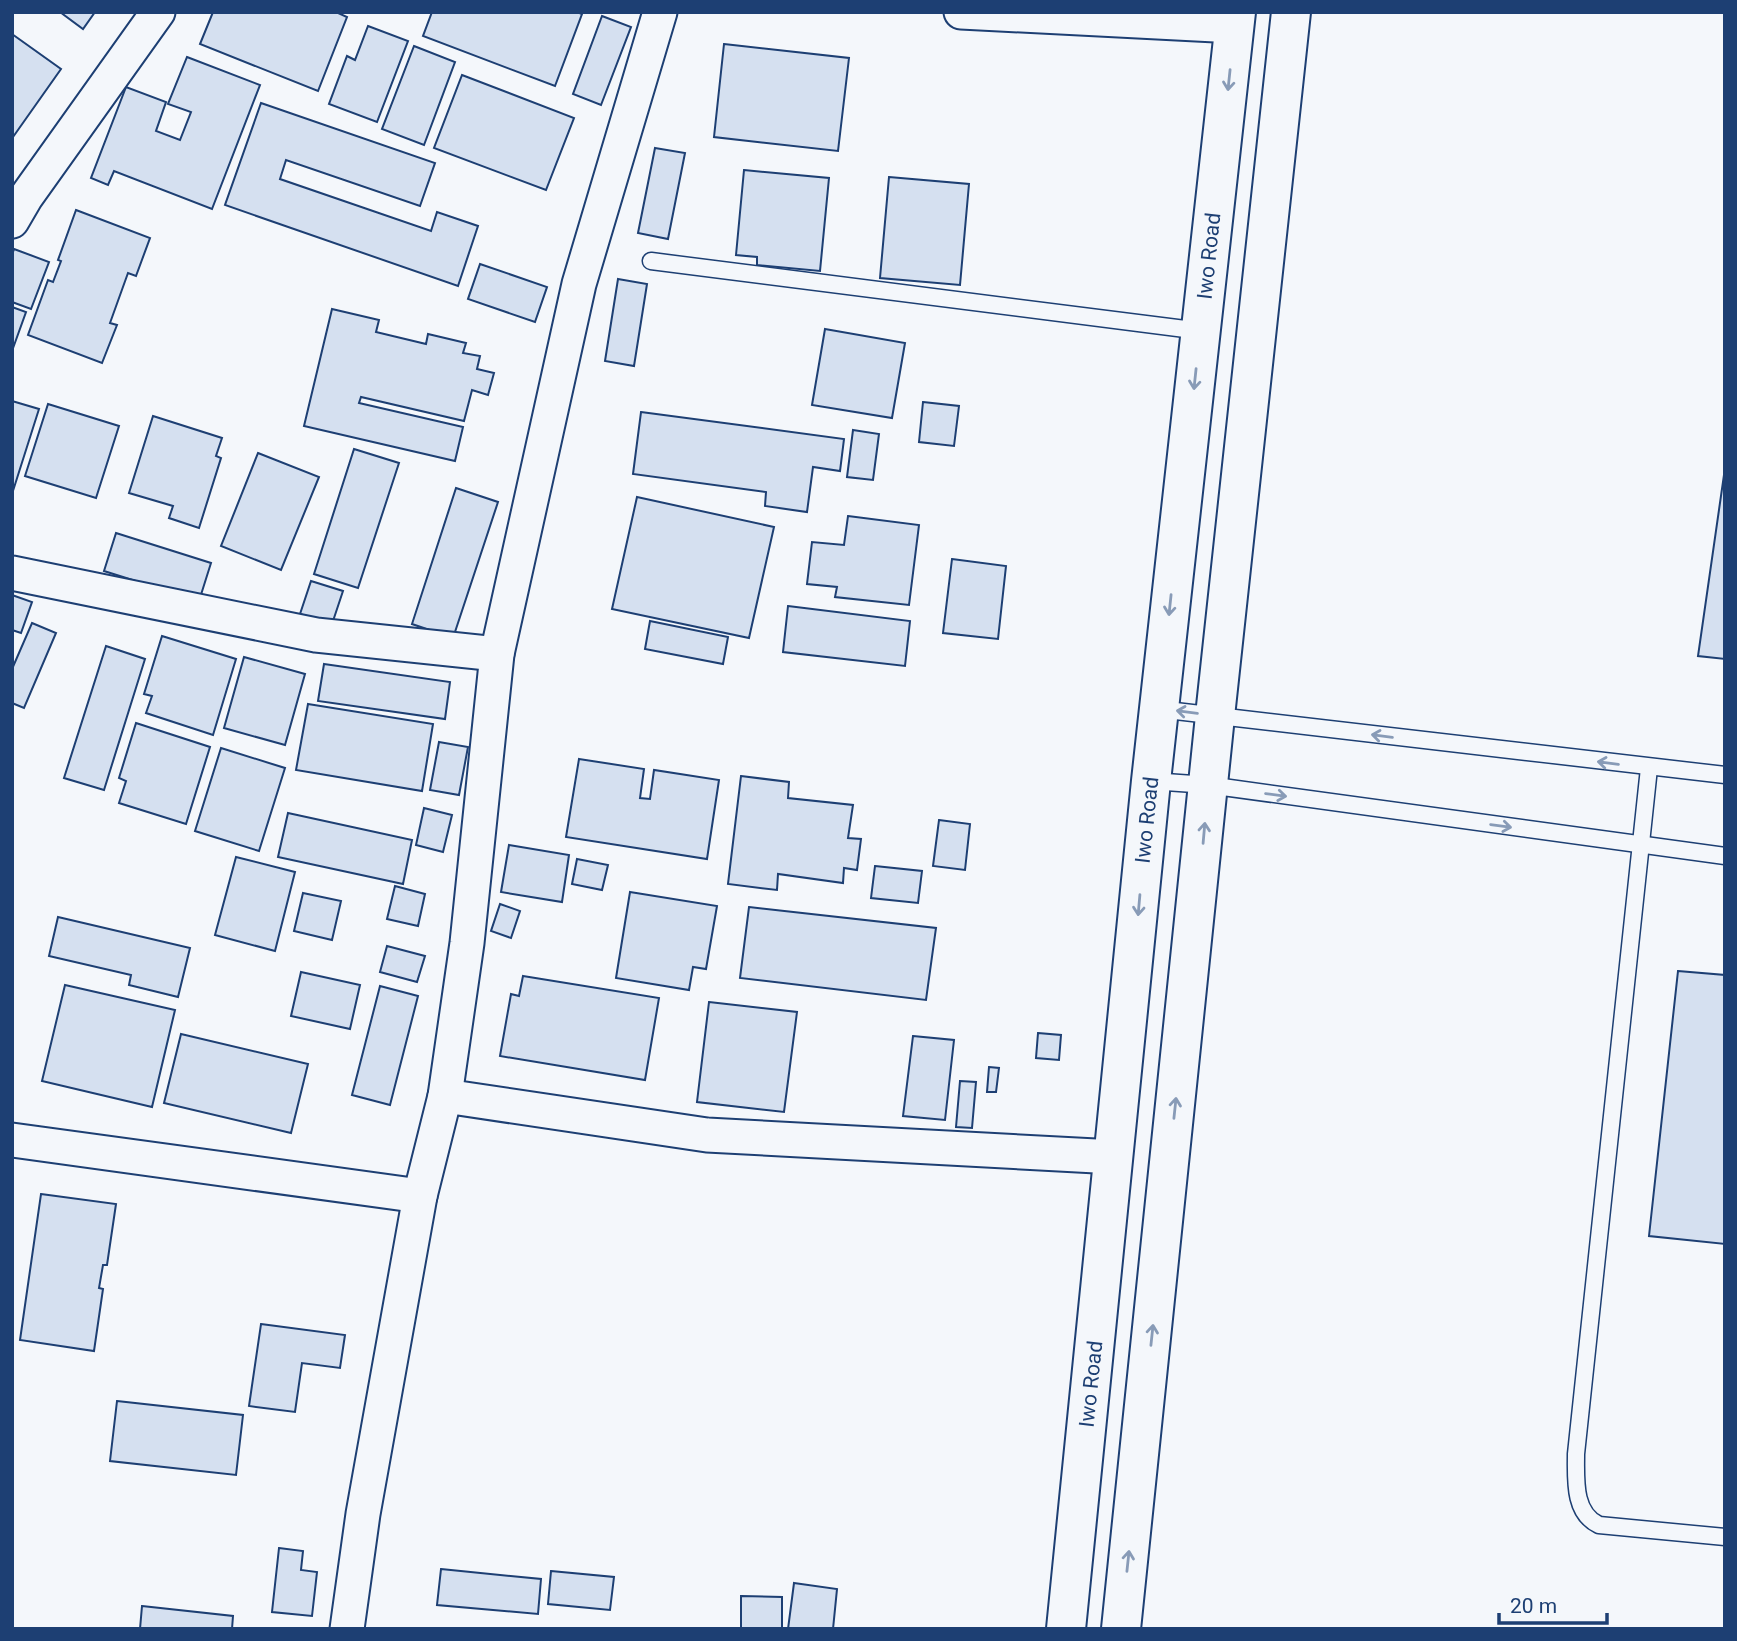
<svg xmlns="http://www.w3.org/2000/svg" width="1737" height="1641" font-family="Roboto,sans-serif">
<rect width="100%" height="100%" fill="#f4f7fb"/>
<g fill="#d5e0f0" stroke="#1d3f73" stroke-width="2">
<polygon points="60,12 95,12 83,29"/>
<polygon points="213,12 336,12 347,17 318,91 200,44"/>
<polygon points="432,12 577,12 582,14 555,86 423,36"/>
<polygon points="602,16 631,27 601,105 573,94"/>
<polygon points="368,26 408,41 377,122 329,104 347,56 355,60"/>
<polygon points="12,34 61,69 13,137 12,136"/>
<polygon points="724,44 849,58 838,151 714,137"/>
<polygon points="414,46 455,62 424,145 382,129"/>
<polygon points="187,57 260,85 212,209 114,171 108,185 91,178 126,87 166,102 156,131 180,140 191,112 168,104"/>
<polygon points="462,75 574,118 546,190 434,148"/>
<polygon points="261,103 435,163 420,206 286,160 280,179 431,231 437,212 478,226 458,286 225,205"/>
<polygon points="655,148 685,153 668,239 638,233"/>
<polygon points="744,170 829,178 820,271 757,265 757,257 736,255"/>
<polygon points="889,177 969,184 960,285 880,278"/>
<polygon points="76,210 150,238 136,276 128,273 110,323 117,325 102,363 28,335 48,280 53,282 61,261 58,260"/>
<polygon points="14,249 49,262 31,309 12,302 12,255"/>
<polygon points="480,264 547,287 535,322 468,299"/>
<polygon points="618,279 647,284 634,366 605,361"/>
<polygon points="12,307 26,312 12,351"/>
<polygon points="332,309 379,320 376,332 426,344 428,334 466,343 463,353 480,356 477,369 494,373 488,395 472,390 464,421 361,397 359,403 463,427 455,461 304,426"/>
<polygon points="825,329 905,343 892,418 812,405"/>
<polygon points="12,401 39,409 12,494"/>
<polygon points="923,402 959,406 954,446 919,442"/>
<polygon points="48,404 119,426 96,498 25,476"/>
<polygon points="641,412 844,439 840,471 813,467 807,512 765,506 766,492 633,474"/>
<polygon points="153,416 222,438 216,456 221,458 199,528 169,518 173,506 129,493"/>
<polygon points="853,430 879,434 873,480 847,477"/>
<polygon points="354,449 399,463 358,588 314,574"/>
<polygon points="258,453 319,477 281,570 221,546"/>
<polygon points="1725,468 1725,659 1698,656"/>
<polygon points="456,488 498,502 453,638 412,624"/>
<polygon points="637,497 774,527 749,638 612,609"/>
<polygon points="848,516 919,525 909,605 835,597 837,587 807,584 812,542 844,545"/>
<polygon points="116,533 211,563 199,601 104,571"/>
<polygon points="952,559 1006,566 998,639 943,633"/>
<polygon points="311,581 343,591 332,624 300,614"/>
<polygon points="12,595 32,602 21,633 12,630"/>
<polygon points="788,606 910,621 905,666 783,652"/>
<polygon points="650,621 728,637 723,664 645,649"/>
<polygon points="32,623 56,633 24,708 12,703 12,669"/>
<polygon points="162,636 236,659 213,735 146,713 152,696 144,694"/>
<polygon points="106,646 145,659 104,790 64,778"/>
<polygon points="244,657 305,674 285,745 224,728"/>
<polygon points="324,664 450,682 445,719 318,701"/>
<polygon points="308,704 433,724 422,791 296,770"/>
<polygon points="136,723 210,747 186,824 119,803 126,781 119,778"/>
<polygon points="439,742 468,747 459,795 430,790"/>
<polygon points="221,748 285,768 259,851 195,831"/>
<polygon points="579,759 644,769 640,798 650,799 654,770 719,780 707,859 566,837"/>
<polygon points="741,776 789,782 788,798 853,805 848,838 861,839 857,870 844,868 843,883 778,874 777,890 728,884"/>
<polygon points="424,808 452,815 443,852 416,845"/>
<polygon points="288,813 412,840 403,884 278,857"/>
<polygon points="939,820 970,824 965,870 933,866"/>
<polygon points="509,845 569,855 562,902 501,892"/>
<polygon points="236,857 295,872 275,951 215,935"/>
<polygon points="577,859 608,865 602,890 572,884"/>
<polygon points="875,866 922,871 918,903 871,898"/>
<polygon points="395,886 425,894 418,926 387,919"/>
<polygon points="630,892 717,906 706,969 693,967 689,990 616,978"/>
<polygon points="303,893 341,901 332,940 294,931"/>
<polygon points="500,904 520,911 511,938 491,931"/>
<polygon points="749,907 936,928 926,1000 740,978"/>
<polygon points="58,917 190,948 178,997 129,985 131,975 49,956"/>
<polygon points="387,946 425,956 417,982 380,972"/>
<polygon points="1678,971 1725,975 1725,1244 1649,1236"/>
<polygon points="301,972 360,985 350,1029 291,1016"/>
<polygon points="523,976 659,998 645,1080 500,1056 511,994 519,996"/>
<polygon points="65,985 175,1010 152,1107 42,1081"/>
<polygon points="380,986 418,996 390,1105 352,1095"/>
<polygon points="709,1002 797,1012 784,1112 697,1102"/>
<polygon points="1038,1033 1061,1035 1059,1060 1036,1058"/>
<polygon points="181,1034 308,1064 291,1133 164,1103"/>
<polygon points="913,1036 954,1040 945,1120 903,1116"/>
<polygon points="989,1067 999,1068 996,1092 987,1092"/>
<polygon points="960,1081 976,1082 972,1128 956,1127"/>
<polygon points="41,1194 116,1204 107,1265 103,1265 99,1288 103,1289 94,1351 20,1340"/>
<polygon points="261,1324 345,1335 340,1368 302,1363 295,1412 249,1406"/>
<polygon points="117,1401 243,1415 236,1475 110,1461"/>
<polygon points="279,1548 303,1551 301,1570 317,1572 312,1616 272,1612"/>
<polygon points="441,1569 541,1579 538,1614 437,1605"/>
<polygon points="551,1571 614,1577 610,1610 548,1604"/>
<polygon points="794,1583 837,1589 833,1629 788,1629"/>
<polygon points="741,1596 782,1597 782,1629 741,1629"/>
<polygon points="142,1606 233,1616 232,1629 140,1629"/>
</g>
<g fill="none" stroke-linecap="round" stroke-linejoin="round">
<defs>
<g id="service">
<polyline points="651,261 1201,331"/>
<polyline points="1158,709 1725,775"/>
<path d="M1649 768 1576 1454C1576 1479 1573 1513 1599 1525L1725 1537"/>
<polyline points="1151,781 1208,785 1725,856"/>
</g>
<g id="minor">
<polyline points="961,12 1235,26"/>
<polyline points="12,221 26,197 158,12"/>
<polyline points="12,573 316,635 497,654"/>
<polyline points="445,1096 707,1135 1115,1157"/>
<polyline points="12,1140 420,1196"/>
<polyline points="347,1629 363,1514 420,1196 445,1096 467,943 497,654 579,284 660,12"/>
</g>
<g id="primary">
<polyline points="1066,1629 1151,781 1236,12"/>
<polyline points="1121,1629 1215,716 1291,12"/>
</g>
</defs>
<use href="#service" stroke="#1d3f73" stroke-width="19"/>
<use href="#minor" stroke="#1d3f73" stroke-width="37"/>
<use href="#primary" stroke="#1d3f73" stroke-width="42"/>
<use href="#service" stroke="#f4f7fb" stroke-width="16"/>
<use href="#minor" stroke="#f4f7fb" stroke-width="33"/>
<use href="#primary" stroke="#f4f7fb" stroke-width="38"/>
</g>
<defs><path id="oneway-shaft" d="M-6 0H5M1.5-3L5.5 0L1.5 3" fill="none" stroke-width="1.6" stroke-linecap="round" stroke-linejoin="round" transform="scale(1.75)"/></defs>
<g stroke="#889bb7">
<use href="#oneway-shaft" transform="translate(1229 80) rotate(96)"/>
<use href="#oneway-shaft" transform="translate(1195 379) rotate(96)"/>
<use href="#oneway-shaft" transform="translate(1170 605) rotate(96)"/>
<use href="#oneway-shaft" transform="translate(1187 712) rotate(-173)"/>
<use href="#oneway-shaft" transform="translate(1382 736) rotate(-173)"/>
<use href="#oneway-shaft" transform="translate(1608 763) rotate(-173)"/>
<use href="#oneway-shaft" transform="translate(1276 795) rotate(8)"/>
<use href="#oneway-shaft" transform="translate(1501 826) rotate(8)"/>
<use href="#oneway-shaft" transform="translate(1204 833) rotate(-85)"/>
<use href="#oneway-shaft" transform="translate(1139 905) rotate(95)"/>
<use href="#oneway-shaft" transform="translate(1175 1108) rotate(-84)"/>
<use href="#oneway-shaft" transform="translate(1152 1335) rotate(-84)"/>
<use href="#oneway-shaft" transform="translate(1128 1561) rotate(-84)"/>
</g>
<g text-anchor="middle" stroke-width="5" stroke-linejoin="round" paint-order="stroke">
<g font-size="21" fill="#1d3f73" stroke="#f4f7fb">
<text transform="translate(1209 256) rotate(-84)" y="7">Iwo Road</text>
<text transform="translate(1147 820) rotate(-84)" y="7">Iwo Road</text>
<text transform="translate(1091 1384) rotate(-84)" y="7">Iwo Road</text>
</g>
</g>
<rect width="1737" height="1641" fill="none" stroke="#1d3f73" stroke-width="28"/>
<path d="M1499 1613v10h108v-10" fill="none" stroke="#1d3f73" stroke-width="3.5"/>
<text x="1510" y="1613" font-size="21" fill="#1d3f73" stroke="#f4f7fb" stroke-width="5" paint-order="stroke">20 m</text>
</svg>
